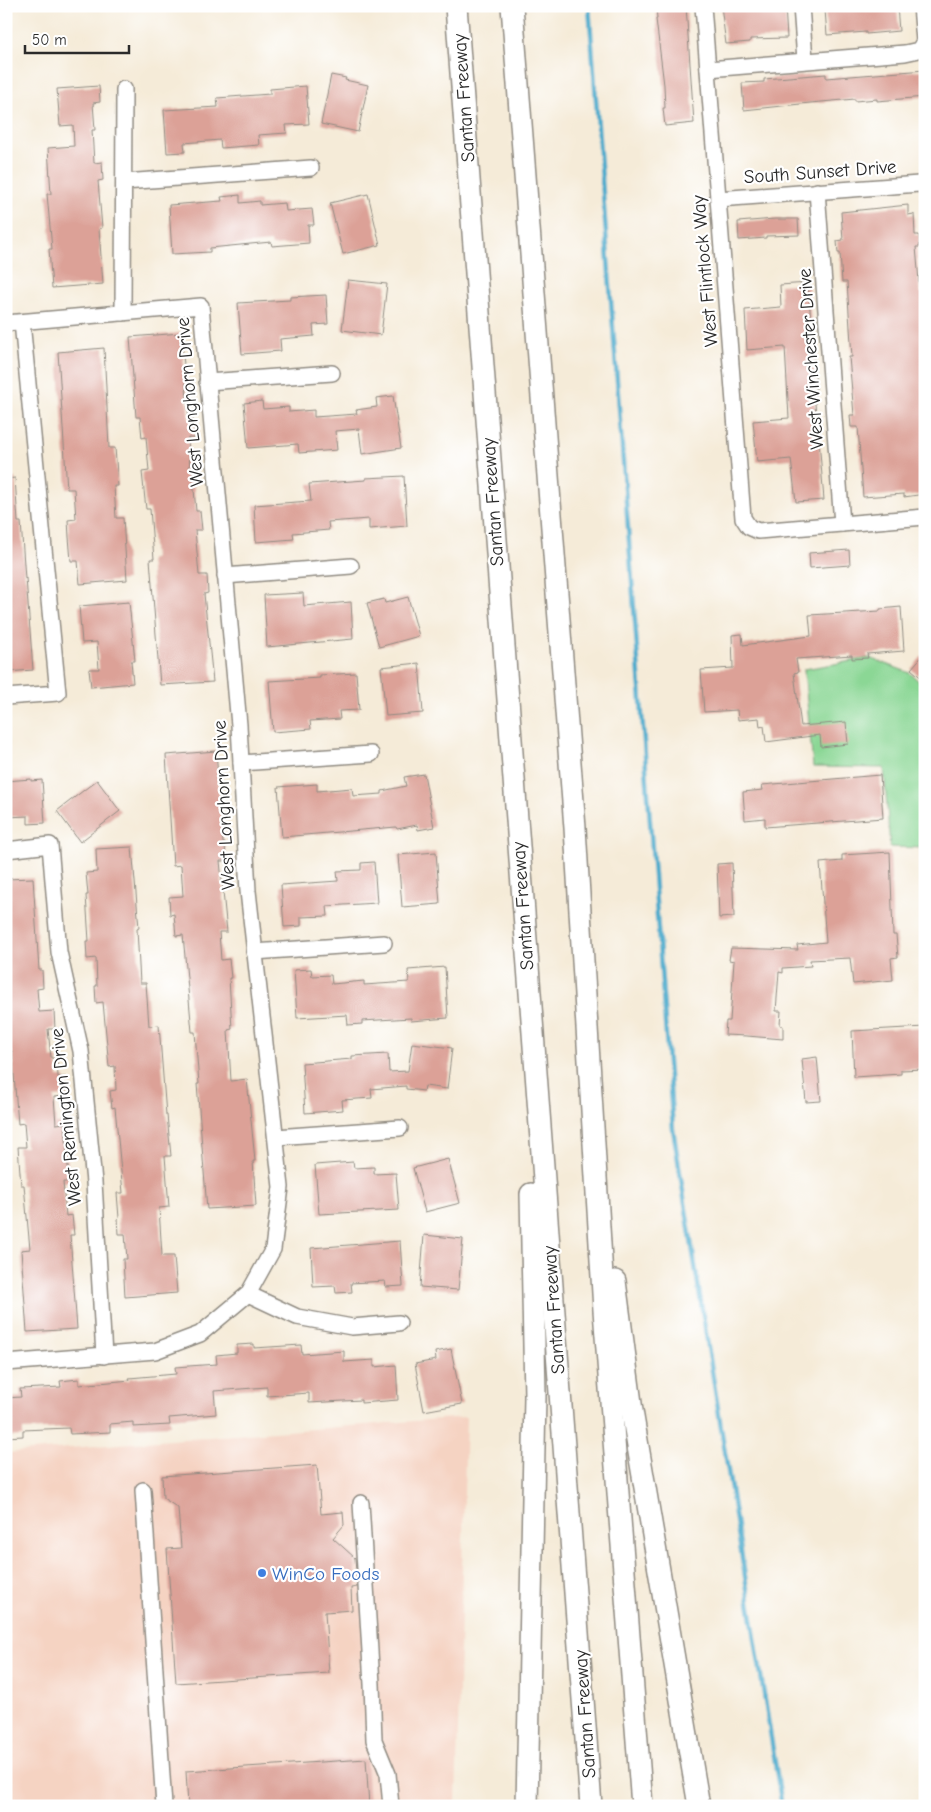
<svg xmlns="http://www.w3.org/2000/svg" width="931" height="1812" font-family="'Comic Neue',sans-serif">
<rect width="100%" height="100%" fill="#fff"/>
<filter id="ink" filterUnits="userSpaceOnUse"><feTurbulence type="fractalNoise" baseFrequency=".02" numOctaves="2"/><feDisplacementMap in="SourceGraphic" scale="10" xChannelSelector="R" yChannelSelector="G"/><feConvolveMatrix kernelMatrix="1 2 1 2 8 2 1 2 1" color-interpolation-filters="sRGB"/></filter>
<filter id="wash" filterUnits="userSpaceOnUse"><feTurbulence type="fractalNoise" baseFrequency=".0096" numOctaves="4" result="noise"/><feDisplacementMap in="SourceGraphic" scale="20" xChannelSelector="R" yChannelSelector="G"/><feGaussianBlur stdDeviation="1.12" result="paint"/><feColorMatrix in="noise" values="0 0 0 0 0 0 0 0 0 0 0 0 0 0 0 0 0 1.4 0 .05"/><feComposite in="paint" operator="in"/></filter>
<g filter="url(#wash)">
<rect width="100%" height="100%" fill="#f5ebd8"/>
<polygon fill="#f5d3c2" points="466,1417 456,1806 6,1806 6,1453"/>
<polygon fill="#8bd795" stroke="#5b8160" points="870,658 910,673 925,687 925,848 890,847 884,768 813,767 804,669"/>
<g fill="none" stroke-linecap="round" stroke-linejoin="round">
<polyline stroke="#4dabcc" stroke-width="4.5" points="589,6 673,1129 782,1806"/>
</g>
<g id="blocks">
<g fill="#dca197">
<polygon points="656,6 686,6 694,123 665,126 663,108 665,108 664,85 656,19 657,19"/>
<polygon points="721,6 785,6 787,38 750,39 750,42 726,44"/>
<polygon points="880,6 897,6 899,31 866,34 866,32 827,35 825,10"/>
<polygon points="925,70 925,97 877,101 877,99 855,101 855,99 810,103 744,110 742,83 764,82 764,79 826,74 826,78"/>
<polygon points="331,75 346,78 345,80 368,85 358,132 321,124"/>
<polygon points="99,86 100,102 93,103 95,130 92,130 94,163 102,162 103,180 98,181 102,228 99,229 103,284 52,288 49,249 52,249 47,194 51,194 48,148 74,146 73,125 60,126 57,89"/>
<polygon points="306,86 309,124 286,125 287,133 258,135 259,145 221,148 220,140 184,143 185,152 167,153 164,110 218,107 217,98 270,94 270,89"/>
<polygon points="368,194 380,245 343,254 330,203"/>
<polygon points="240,195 240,203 260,201 260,205 285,203 286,211 312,209 314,225 308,225 309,243 272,246 271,242 210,248 210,252 172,254 169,205 222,201 221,197"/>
<polygon points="908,205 908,215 914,214 915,235 919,235 920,247 916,247 920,293 925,293 925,494 904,497 904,494 863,497 858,427 851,427 850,415 854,415 849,357 852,357 850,328 847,282 842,282 840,253 838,253 837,241 843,240 841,212"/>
<polygon points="775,219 798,219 799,235 766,236 766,238 739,240 738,222"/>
<polygon points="348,280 387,284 381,335 342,330"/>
<polygon points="808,283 811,323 809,323 811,350 813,349 816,389 814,389 816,416 817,416 824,500 796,502 791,459 757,462 753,421 789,418 785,347 747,350 745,310 781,307 780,285"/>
<polygon points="326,295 328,324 313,325 314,336 280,339 281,351 242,354 238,303 290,300 290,297"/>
<polygon points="181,333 189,419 193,419 195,438 188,438 190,468 192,468 196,511 200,511 202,530 195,530 199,575 207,575 208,593 204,594 213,682 160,685 150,559 154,559 150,509 146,509 142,472 149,471 146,437 142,438 140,417 136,417 130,337"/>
<polygon points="104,348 109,448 115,448 118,486 114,486 116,518 123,518 127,580 80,584 78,561 71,561 69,537 68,520 76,519 74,489 67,489 58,352"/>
<polygon points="393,396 401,448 362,454 359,429 335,431 337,450 299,453 298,444 248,448 244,403 262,401 263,409 289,407 289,412 314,410 314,417 357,414 356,410 377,407 376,398"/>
<polygon points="404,476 407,526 369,529 369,519 328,522 329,530 293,533 294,539 256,542 254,505 311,501 309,484 366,480 366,478"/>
<polygon points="15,478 18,522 21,522 25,579 26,578 33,670 6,672 6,479"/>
<polygon points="849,550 850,565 810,568 809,553"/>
<polygon points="303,593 304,606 351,602 353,639 267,647 264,595"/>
<polygon points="408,597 419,636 379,647 367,603 384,599 385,603"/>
<polygon points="129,602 135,661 131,661 133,683 91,687 89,669 99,669 97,642 82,643 79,606"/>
<polygon points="901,607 904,651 867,654 868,658 852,659 852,655 796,659 798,672 794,673 801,726 846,722 848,744 821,747 820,735 766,742 764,726 760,727 759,718 738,720 737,710 704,712 701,670 733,668 732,635 742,634 743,645 811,636 809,615 880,611 880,609"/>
<polygon points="925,653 925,681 911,669"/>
<polygon points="419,663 423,713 386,716 381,667"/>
<polygon points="356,673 359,710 339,711 340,719 310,721 311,729 273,732 269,681 320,678 320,675"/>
<polygon points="216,751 223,843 225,843 226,861 220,861 227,932 219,932 221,960 229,959 231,978 229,978 232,1029 228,1030 231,1081 247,1079 255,1161 253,1161 256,1206 207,1209 197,1084 199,1084 195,1032 192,1032 183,935 176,936 174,914 170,915 169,897 183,896 181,865 173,866 166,755"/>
<polygon points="424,774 434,827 418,830 417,825 397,829 396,827 282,837 278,787 317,784 317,791 352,788 353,796 382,794 382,791 406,786 404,777"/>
<polygon points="880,775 883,818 765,827 765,818 745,820 743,792 763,790 762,785"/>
<polygon points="31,779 31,781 42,780 45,823 28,824 28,816 7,817 6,781"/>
<polygon points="97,780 120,811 80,842 57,811"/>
<polygon points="132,847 139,928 137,929 140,983 146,983 149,1026 159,1025 166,1115 167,1115 171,1156 165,1156 169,1207 159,1208 162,1256 174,1256 177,1293 125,1297 123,1259 127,1259 125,1234 119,1234 118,1218 119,1218 117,1193 123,1193 115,1107 112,1108 110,1091 116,1090 115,1066 109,1067 103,1002 96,1003 95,986 97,986 96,958 87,959 86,941 89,941 86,895 88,895 86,873 97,872 96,849"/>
<polygon points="436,852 440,904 402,907 398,855"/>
<polygon points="890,852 893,935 896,935 898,957 891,958 893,980 853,984 850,958 810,960 811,966 783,968 783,973 779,972 776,1011 781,1011 780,1025 783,1026 783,1039 747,1036 725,1035 726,1021 730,1021 734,961 729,960 731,948 798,950 797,945 826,942 820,863 842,861 842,855"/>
<polygon points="374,862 377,903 327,906 328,916 301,917 301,926 284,927 281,885 338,881 337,871 361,870 361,863"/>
<polygon points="732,863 734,917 719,918 717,864"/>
<polygon points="33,878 39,970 42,970 43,988 37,989 39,1012 54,1011 55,1029 48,1029 51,1058 57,1058 58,1077 65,1077 66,1096 54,1097 56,1124 65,1123 69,1182 63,1182 66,1216 72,1215 74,1235 70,1235 77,1329 27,1332 21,1250 30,1249 24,1185 21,1185 18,1147 26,1147 24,1123 18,1124 12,1051 6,1052 6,879"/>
<polygon points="445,967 448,1018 411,1021 411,1018 362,1021 362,1024 348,1025 347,1015 297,1018 294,970 311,969 312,976 331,975 332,984 364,981 364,985 409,982 408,970"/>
<polygon points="925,1027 925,1069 901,1070 901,1074 854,1077 852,1031"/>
<polygon points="412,1043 452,1048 447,1089 425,1086 424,1091 406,1089 406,1086 371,1089 372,1098 342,1100 343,1110 305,1113 302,1063 352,1059 352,1056 388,1054 389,1072 408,1071"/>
<polygon points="817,1057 821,1101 806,1102 802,1059"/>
<polygon points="448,1159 460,1203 425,1212 413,1168"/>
<polygon points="353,1162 354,1168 374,1167 374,1174 396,1173 399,1210 319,1214 315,1165"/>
<polygon points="424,1235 463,1239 458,1290 420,1287"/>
<polygon points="400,1241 403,1286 386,1287 385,1281 351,1283 352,1292 336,1293 335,1286 313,1287 311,1248"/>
<polygon points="254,1344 254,1348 301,1345 302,1354 344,1351 344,1362 374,1360 374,1367 396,1365 398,1400 361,1403 361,1400 309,1403 309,1393 267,1396 267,1387 214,1391 216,1414 169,1418 170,1425 133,1427 133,1422 110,1424 110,1432 70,1434 69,1428 45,1429 23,1430 23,1436 6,1437 6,1398 21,1397 20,1389 61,1387 60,1381 79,1379 79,1385 130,1380 129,1378 176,1374 175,1367 217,1364 216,1355 237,1353 237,1345"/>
<polygon points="451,1349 462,1404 424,1411 415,1364 436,1360 435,1352"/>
<polygon points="317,1465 321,1514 343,1512 344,1525 333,1538 355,1558 357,1587 351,1588 352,1610 325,1612 329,1673 176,1683 167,1549 181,1548 178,1508 163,1498 162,1476"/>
<polygon points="366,1759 369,1806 188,1806 186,1771"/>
</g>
</g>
</g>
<g filter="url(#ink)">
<use href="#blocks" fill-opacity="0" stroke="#908b82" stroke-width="1"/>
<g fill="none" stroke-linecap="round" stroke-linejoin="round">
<defs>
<g id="minor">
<polyline points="703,6 743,518 749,527 758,531 925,517"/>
<polyline points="801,6 805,60"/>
<polyline points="708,69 905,53 919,50 924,41 921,6"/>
<polyline points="124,182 311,168"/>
<polyline points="817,191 842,524"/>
<polyline points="718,199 919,184 925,186"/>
<polyline points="123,313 124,89"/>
<polyline points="6,323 201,306 239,725 248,891 281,1187 273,1249 248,1294 200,1334 155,1351 6,1363"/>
<polyline points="207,382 332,373"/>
<polyline points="225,576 351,566"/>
<polyline points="6,697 58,693 22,322"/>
<polyline points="241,763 371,754"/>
<polyline points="6,850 50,845 59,952 81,1051 94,1182 104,1356"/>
<polyline points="254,952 384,943"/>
<polyline points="276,1137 400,1128"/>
<polyline points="248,1294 297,1317 352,1327 399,1323"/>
<polyline points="143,1490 164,1806"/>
<polyline points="361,1503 372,1684 374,1740 388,1774 391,1806"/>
</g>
<g id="highway">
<polyline points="456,6 591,1806"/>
<polyline points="512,6 575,828 604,1310 642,1806"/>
<polyline points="615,1281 632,1411 699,1806"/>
<polyline points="527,1806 535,1396 531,1194"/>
</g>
</defs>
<use href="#minor" stroke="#908b82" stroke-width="18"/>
<use href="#highway" stroke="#908b82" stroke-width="24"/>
<use href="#minor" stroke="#fff" stroke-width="15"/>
<use href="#highway" stroke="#fff" stroke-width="21"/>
</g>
</g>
<circle fill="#3f7fe0" stroke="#fff" stroke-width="2" cx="262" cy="1573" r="5"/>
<g text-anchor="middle" stroke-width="4.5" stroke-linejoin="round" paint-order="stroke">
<g font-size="19" fill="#2b2b2b" stroke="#fff">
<text transform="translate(463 98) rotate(-94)" y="7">Santan Freeway</text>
<text transform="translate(820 171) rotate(-4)" y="7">South Sunset Drive</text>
<text transform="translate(704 271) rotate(-95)" y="7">West Flintlock Way</text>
<text transform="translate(810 359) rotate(-94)" y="7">West Winchester Drive</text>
<text transform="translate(189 402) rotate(-95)" y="7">West Longhorn Drive</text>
<text transform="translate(492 502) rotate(-94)" y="7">Santan Freeway</text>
<text transform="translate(223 805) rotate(-93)" y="7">West Longhorn Drive</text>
<text transform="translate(522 906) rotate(-94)" y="7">Santan Freeway</text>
<text transform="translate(65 1117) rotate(-96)" y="7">West Remington Drive</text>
<text transform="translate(553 1310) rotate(-94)" y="7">Santan Freeway</text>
<text transform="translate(584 1714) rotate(-94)" y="7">Santan Freeway</text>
</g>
<g font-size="19" fill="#366cbe" stroke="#fff" text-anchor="start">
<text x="272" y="1580">WinCo Foods</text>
</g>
</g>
<rect width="931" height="1812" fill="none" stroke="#fff" stroke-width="25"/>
<path d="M25 45v8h104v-8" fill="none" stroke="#2b2b2b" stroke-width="2.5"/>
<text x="32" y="45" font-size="15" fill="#2b2b2b" stroke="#ffffff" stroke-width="4" paint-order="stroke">50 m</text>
</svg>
